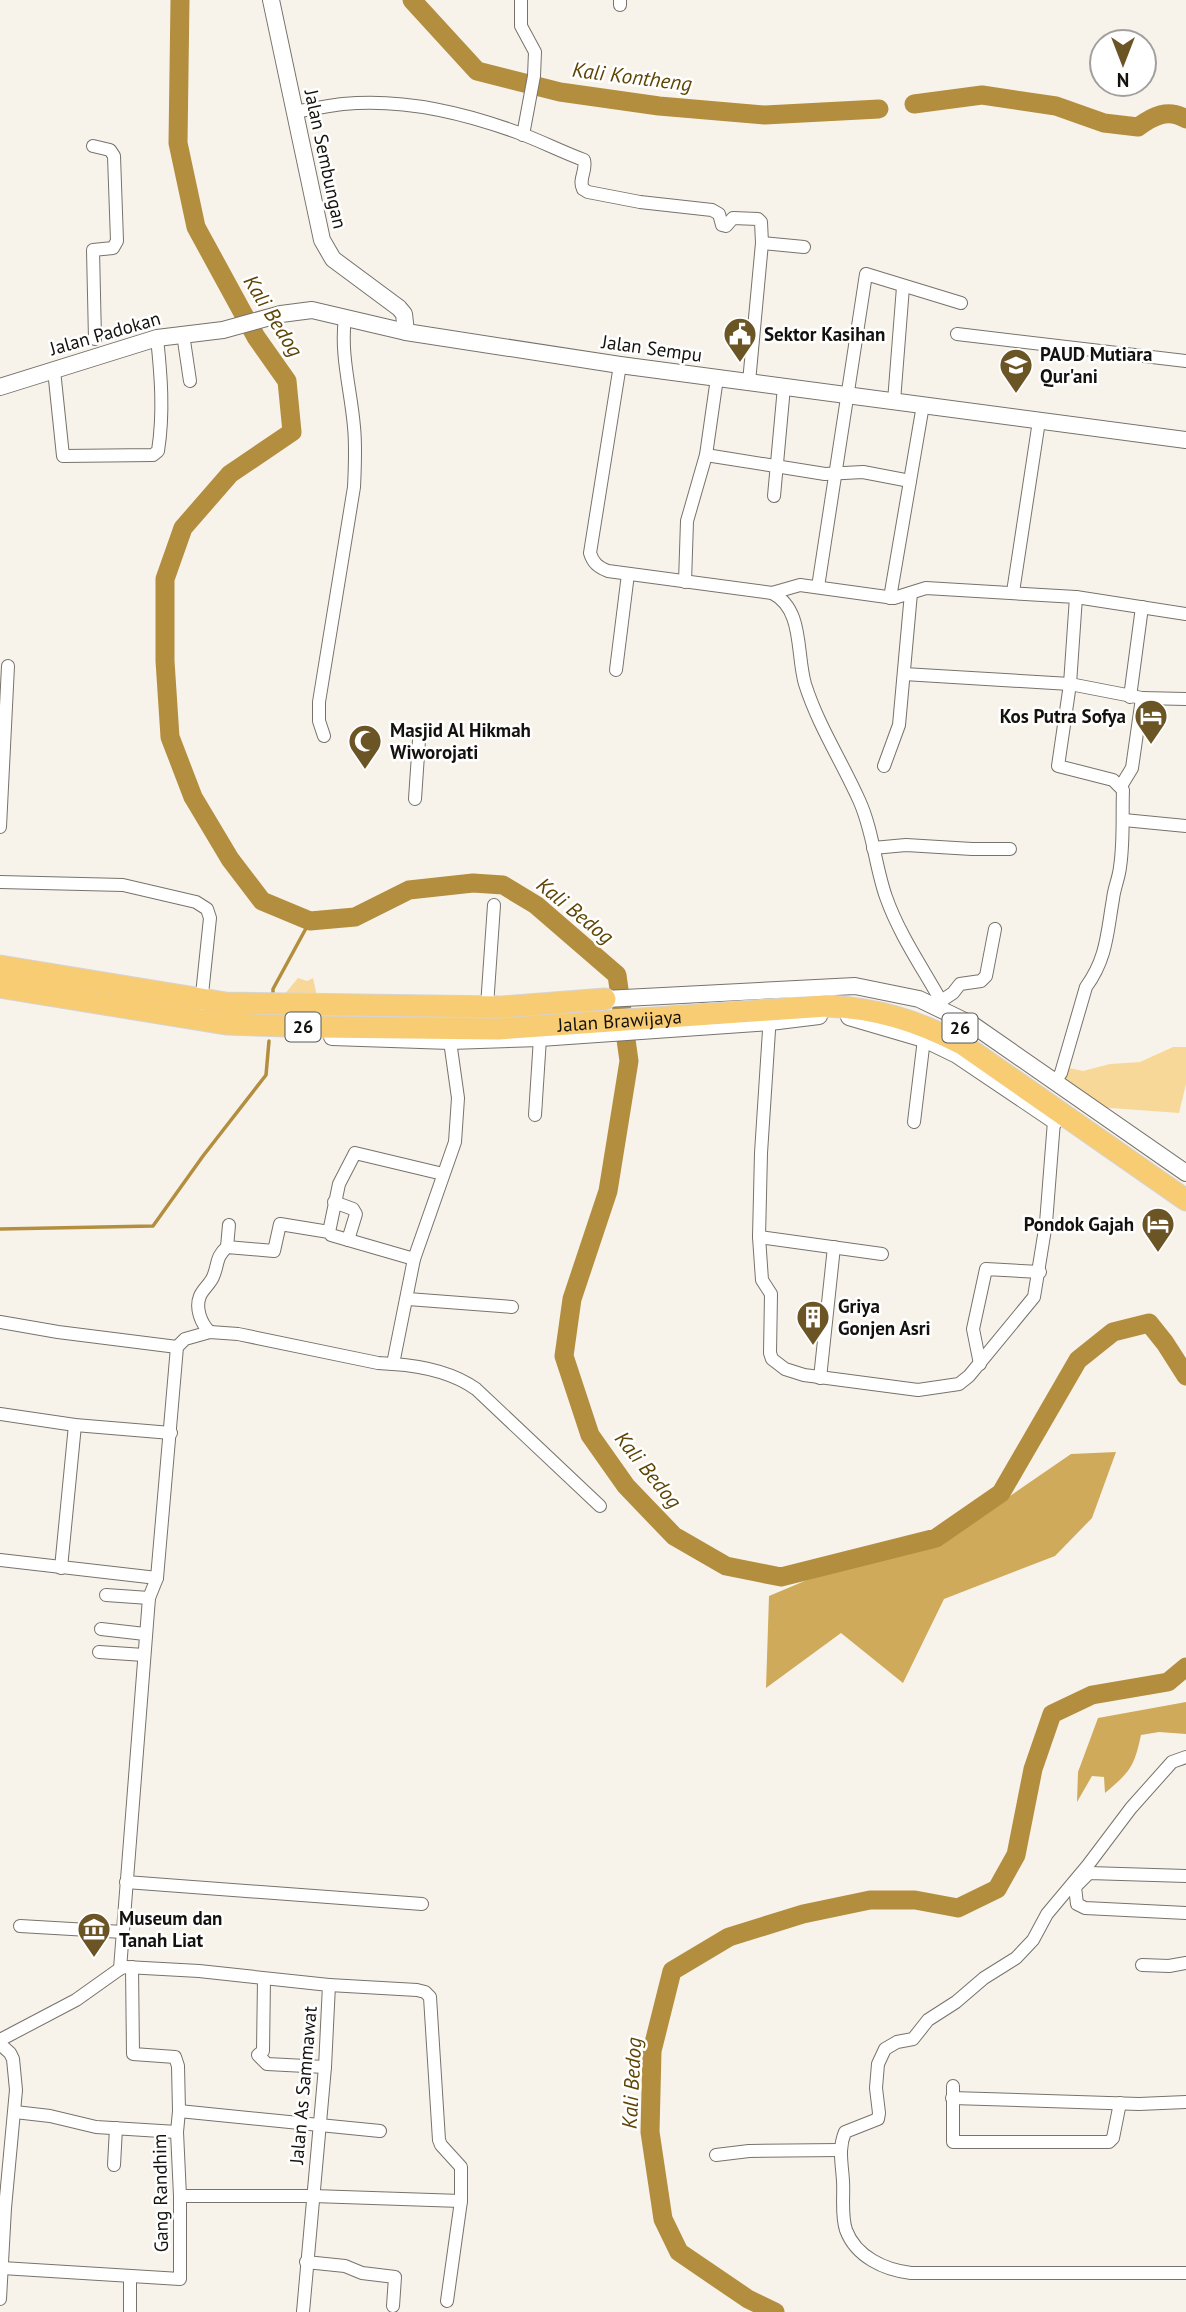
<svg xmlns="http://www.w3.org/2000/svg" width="1186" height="2312" font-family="'PT Sans',sans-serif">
<rect width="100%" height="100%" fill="#f8f3ea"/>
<g fill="#f7d899">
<polygon points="298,978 307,981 313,978 317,996 284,995"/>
<polygon points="1173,1047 1186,1047 1186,1084 1179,1113 1097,1107 1062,1080 1065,1067 1083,1071 1110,1064 1140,1062"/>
</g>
<g fill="#cfaa5b">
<polygon points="1116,1452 1092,1518 1055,1556 944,1599 903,1683 841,1633 766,1688 769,1596 807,1580 940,1544 1071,1454"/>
<path d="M1186 1702V1734L1159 1732 1141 1735C1134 1767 1131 1771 1105 1793L1104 1777 1092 1776 1077 1802 1078 1772 1098 1718Z"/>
</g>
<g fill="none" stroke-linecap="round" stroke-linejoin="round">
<g stroke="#b38e3f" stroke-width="3.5">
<polyline points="273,996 273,989 310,921"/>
<polyline points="0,1229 153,1226 203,1156 266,1075 269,1041"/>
</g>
<g stroke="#b38e3f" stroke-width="19">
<polyline points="180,0 178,143 196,227 256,337 287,381 292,432 230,474 183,528 165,579 165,661 170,737 193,797 230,859 262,901 310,921 355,917 409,890 473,883 503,885 536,905 617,975 629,1061 608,1191 572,1299 564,1356 590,1435 626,1486 674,1536 726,1566 781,1577 936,1538 1001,1493 1078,1360 1113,1332 1149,1323 1165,1343 1186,1376"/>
<polyline points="412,0 477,71 560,92 659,106 765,115 879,109"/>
<path d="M914 104 982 95 1056 106 1104 123 1138 127C1153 116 1168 108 1186 119"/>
<polyline points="775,2312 748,2299 679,2252 663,2219 650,2132 652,2051 672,1971 729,1937 803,1914 870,1900 915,1900 958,1908 997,1889 1016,1855 1033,1769 1052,1714 1092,1695 1168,1682 1186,1667"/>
</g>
<defs>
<g id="street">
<polyline points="521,0 521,26 535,52 534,76 523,135"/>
<polyline points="620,0 620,5"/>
<path d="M295 112C311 109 327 106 343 104 402 98 465 113 519 133 541 141 562 152 584 160 587 171 578 179 583 189L588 192 640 202 712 210 719 214 722 225 726 226 733 218 758 219 761 222 762 243 749 382"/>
<polyline points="93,146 110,150 114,156 117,241 113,248 93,250 95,339"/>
<polyline points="762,243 804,247"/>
<polyline points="183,334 190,381"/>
<polyline points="957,334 1186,361"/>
<path d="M620 365 590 553C593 563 598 567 608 571L772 593C804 609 796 653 805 684 818 725 841 760 859 800 873 830 875 866 886 897 899 934 922 967 941 1001V1008"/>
<path d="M54 370 63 456 153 455 158 451C164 413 161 375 157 338"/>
<polyline points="894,401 903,287"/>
<polyline points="706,455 825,474 863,472 910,481"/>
<polyline points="774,496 784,387"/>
<polyline points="685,582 687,521 706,455 717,378"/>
<polyline points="818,587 866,274 961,303"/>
<polyline points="1013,592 1039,421"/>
<path d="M772 593 800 585 894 598 926 588 1076 597 1070 684 1058 766 1113 780 1123 790C1122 816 1124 841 1120 867 1119 878 1114 888 1113 899 1107 933 1107 958 1086 987L1061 1073 1055 1082"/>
<polyline points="1076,597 1186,614"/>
<polyline points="890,598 923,405"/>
<polyline points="616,670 628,574"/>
<polyline points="904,674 1070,684 1142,698 1132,768 1121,786"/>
<polyline points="1130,697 1142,607"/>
<polyline points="1142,698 1186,699"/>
<path d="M324 736 319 721V702L354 487C355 467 356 447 354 427 351 390 340 355 345 318"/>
<polyline points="884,766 899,725 911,593"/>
<polyline points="415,799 419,740"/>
<polyline points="1124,820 1186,826"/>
<polyline points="0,827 8,666"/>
<polyline points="873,848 906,845 972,849 1010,849"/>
<polyline points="0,882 123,885 196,902 207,909 210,918 201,1004"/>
<polyline points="941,1001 953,993 960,984 981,981 986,976 995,929"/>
<polyline points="487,1006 494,905"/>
<polyline points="770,1015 761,1153 759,1237 762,1280 771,1294 770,1353 772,1359 785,1369 804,1375 918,1390 959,1384 969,1376 1034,1297 1046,1223 1054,1121"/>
<polyline points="535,1115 540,1038"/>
<polyline points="914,1122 924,1039"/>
<polyline points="334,1202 353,1209 356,1214 348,1240"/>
<polyline points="329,1232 339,1184 355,1153 443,1174"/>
<polyline points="759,1237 882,1254"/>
<polyline points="227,1247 229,1225"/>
<polyline points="408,1299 512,1307"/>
<polyline points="0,1322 58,1332 177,1347"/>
<path d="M210 1332C201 1324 195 1308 200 1296 203 1289 210 1284 213 1277 219 1263 215 1258 227 1247L274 1251 280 1224 329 1232 331 1235 414 1259"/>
<path d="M393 1364C423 1366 452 1372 476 1389L600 1506"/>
<polyline points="980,1364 973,1329 986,1269 1040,1272"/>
<polyline points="820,1378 834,1247"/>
<polyline points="0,1414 75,1425 171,1433"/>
<polyline points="0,1560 157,1578"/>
<polyline points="61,1568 75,1425"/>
<polyline points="106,1595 149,1598"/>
<polyline points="101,1629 145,1634"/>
<polyline points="99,1652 144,1655"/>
<path d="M1186 1757 1172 1762 1131 1808 1088 1865 1047 1914 1033 1940 1016 1958 984 1978 956 2002 928 2020 913 2039 897 2042 885 2049 878 2064 876 2088 879 2113 878 2119 845 2132C838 2149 842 2163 843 2181 844 2196 841 2215 846 2230 856 2257 885 2270 911 2273H1186"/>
<polyline points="1186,1876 1089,1873 1075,1887 1077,1904 1085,1908 1186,1913"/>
<polyline points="126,1882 422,1904"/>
<polyline points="20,1926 123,1932"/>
<polyline points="1142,1965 1169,1966 1186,1963"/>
<polyline points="120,1969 149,1598 157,1578 177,1347 185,1339 210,1332 238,1334 378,1363 393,1364 414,1259 455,1142 458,1098 450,1041"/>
<polyline points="264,1979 263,2051 258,2055 267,2064 325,2067"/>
<polyline points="329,1985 417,1990 425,1992 430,1997 439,2140 441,2145 461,2167 461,2201 447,2301"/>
<polyline points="0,2040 76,2000 121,1968 126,1967 199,1971 329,1985 325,2067 303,2312"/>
<polyline points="0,2044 10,2053 13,2059 16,2090 5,2208 0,2299"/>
<polyline points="953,2086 953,2142 1109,2142 1113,2138 1120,2103"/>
<polyline points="952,2098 1139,2104 1186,2102"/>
<polyline points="179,2111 380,2131"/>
<polyline points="15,2112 50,2116 96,2127 177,2132"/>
<polyline points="716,2155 749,2151 840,2150"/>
<polyline points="114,2165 116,2128"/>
<polyline points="180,2196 313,2196 461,2201"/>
<polyline points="306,2262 345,2266 362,2273 395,2277 393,2306"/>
<polyline points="2,2268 180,2279 180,2196 177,2132 179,2111 178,2066 175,2057 133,2054 132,1967"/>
<polyline points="130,2312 130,2276"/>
</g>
<g id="secondary">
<polyline points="271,0 322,240 333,259 399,308 404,314 406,332"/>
<polyline points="0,387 157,338 223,330 281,314 312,310 406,332 620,365 1186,440"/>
<polyline points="605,999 855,986 919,999 973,1025 1186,1173"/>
<polyline points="849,1017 924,1039 957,1055 1055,1121"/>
<polyline points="332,1037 450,1041 540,1038 770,1022 819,1016"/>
</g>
<g id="highway">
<polyline points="0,966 226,1003 502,1007 605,999"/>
<path id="s1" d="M0 987 226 1024 318 1027 498 1029 826 1006C876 1008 918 1021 962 1044L1186 1200"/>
</g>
</defs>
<use href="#street" stroke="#77736b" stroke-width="14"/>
<use href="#secondary" stroke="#77736b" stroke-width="18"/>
<use href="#highway" stroke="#d5d4d4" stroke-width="23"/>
<use href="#street" stroke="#fff" stroke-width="12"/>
<use href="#secondary" stroke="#fff" stroke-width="16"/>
<use href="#highway" stroke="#f7cc73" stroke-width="21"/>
</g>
<defs>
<symbol id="civic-pin" viewBox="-11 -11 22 30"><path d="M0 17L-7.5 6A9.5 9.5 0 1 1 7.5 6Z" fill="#6c5525" stroke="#fff"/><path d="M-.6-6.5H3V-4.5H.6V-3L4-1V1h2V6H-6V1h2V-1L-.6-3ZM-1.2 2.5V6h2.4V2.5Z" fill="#fff"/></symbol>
<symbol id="school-pin" viewBox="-11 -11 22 30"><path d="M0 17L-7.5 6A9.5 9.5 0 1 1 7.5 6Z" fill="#6c5525" stroke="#fff"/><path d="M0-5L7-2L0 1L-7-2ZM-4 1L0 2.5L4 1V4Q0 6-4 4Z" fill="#fff"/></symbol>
<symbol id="hotel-pin" viewBox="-11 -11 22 30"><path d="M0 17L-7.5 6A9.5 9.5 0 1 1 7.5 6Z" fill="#6c5525" stroke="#fff"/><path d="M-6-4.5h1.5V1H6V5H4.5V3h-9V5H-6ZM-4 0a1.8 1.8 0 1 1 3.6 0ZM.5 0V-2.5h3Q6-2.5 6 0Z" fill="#fff"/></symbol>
<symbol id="mosque-pin" viewBox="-11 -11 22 30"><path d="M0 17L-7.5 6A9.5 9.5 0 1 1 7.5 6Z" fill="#6c5525" stroke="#fff"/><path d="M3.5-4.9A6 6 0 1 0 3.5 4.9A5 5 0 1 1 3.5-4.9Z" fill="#fff"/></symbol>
<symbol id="building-pin" viewBox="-11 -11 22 30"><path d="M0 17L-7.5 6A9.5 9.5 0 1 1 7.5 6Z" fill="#6c5525" stroke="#fff"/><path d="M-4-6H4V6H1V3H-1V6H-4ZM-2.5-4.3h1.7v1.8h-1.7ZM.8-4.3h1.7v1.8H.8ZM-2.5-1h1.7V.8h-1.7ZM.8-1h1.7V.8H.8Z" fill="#fff"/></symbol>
<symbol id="museum-pin" viewBox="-11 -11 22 30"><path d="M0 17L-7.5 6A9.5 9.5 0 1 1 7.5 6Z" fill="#6c5525" stroke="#fff"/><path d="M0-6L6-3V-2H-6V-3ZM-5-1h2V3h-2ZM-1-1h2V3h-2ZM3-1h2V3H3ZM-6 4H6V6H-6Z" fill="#fff"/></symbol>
</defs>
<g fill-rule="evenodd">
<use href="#civic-pin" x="721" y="315" width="38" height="52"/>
<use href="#school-pin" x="997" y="346" width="38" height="52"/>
<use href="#hotel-pin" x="1132" y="697" width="38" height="52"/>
<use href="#mosque-pin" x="346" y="722" width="38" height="52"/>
<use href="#hotel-pin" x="1139" y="1205" width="38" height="52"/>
<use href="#building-pin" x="794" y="1298" width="38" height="52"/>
<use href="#museum-pin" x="75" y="1910" width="38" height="52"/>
</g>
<g text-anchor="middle" stroke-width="5" stroke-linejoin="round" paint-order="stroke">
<g fill="#fff" stroke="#5a5957" stroke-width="2">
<rect x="285.5" y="1012.5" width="35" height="29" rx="5"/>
<rect x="942.5" y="1013.5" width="35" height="29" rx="5"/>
</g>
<g font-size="18" font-weight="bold" fill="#14120f">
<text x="303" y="1033">26</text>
<text x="960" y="1034">26</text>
</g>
<g font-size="19" fill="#14120f" stroke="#fff">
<text transform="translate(326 159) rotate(78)" y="7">Jalan Sembungan</text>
<text transform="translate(105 333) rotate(-16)" y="7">Jalan Padokan</text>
<text transform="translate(652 348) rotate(8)" y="7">Jalan Sempu</text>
<text dy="7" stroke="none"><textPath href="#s1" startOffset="623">Jalan Brawijaya</textPath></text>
<text transform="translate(303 2085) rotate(-85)" y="7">Jalan As Sammawat</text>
<text transform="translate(160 2193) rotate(-91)" y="7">Gang Randhim</text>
</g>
<g font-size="19" font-weight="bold" fill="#14120f" stroke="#fff" text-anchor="start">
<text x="764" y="341">Sektor Kasihan</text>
<text x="1040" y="361">PAUD Mutiara<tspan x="1040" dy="22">Qur'ani</tspan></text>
<text x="1126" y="723" text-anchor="end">Kos Putra Sofya</text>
<text x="390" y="737">Masjid Al Hikmah<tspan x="390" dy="22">Wiworojati</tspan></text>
<text x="1134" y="1231" text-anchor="end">Pondok Gajah</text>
<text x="838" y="1313">Griya<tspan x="838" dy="22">Gonjen Asri</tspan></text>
<text x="119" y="1925">Museum dan<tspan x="119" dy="22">Tanah Liat</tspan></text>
</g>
<g font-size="21" font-style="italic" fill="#5e4503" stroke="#fff">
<text transform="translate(632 77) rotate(7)" y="7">Kali Kontheng</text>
<text transform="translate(273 316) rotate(58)" y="7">Kali Bedog</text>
<text transform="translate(575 911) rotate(39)" y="7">Kali Bedog</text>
<text transform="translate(648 1470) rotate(51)" y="7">Kali Bedog</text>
<text transform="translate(632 2083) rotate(-87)" y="7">Kali Bedog</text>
</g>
</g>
<g transform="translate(1123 63) rotate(180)"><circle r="33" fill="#ffffff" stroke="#a1a09f" stroke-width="2"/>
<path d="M0-5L12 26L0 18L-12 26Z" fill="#6c5525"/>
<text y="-10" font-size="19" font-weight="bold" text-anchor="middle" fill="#14120f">N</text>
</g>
</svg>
